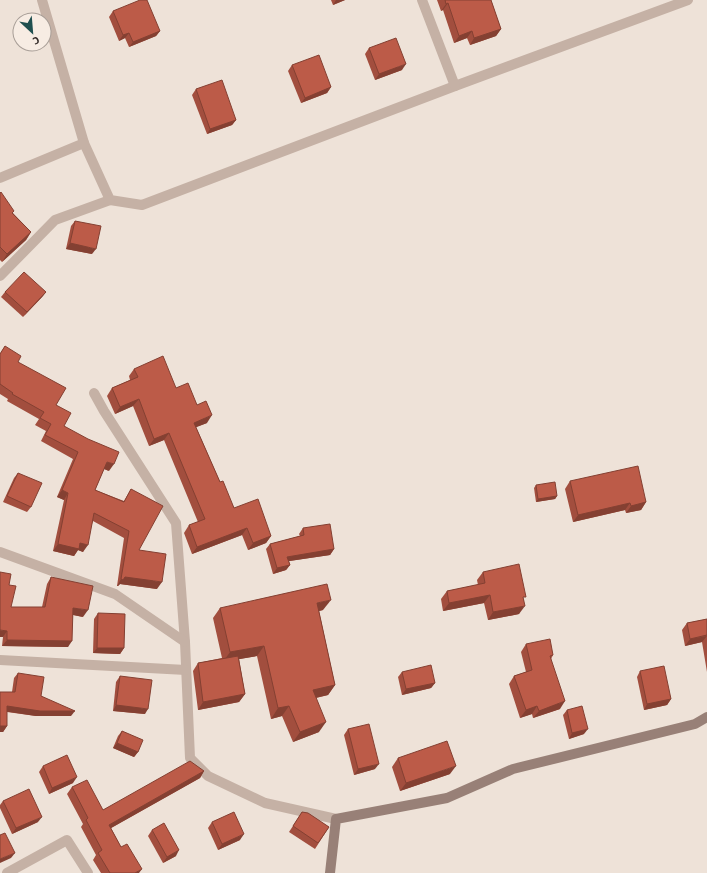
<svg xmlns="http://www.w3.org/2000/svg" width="707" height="873" font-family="'Alegreya Sans',sans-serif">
<rect width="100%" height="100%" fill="#eee2d8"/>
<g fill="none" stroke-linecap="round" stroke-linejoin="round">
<g stroke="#c5b1a5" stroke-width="10">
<polyline points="42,0 84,143 110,200 142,205 455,86 688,0"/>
<polyline points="422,0 455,86"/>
<polyline points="0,178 84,143"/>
<polyline points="0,276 55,220 110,200"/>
<polyline points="94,393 104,411 176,523 185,642 190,758 208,776 265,803 336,819"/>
<polyline points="0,552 115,594 185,642"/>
<polyline points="0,660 186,670"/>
<polyline points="7,873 67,840 88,873"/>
</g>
<polyline stroke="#988077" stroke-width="10" points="330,873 336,819 447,798 513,769 695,724 707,717"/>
</g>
<g fill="#a24e3e">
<polygon points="331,0 345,0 333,5"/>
<polygon points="437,0 491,0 501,29 496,36 470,45 467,38 454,43 443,10 441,11"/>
<polygon points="113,11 160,31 156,36 129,47 125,38 119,41 109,17"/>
<polygon points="369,48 402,70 375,80 365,54"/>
<polygon points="292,65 331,87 327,93 301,103 288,71"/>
<polygon points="196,89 236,120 232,125 207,134 192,95"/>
<polygon points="0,193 13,213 31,232 26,240 2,262 0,260"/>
<polygon points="75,221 92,254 66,249 71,226"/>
<polygon points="5,292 46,292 42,297 23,317 1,297"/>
<polygon points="5,346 18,362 56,405 64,426 109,471 104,469 95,490 124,501 131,489 139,550 157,589 120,584 118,586 117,586 124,538 93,521 83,552 78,550 74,556 53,551 64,500 57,497 73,459 41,441 46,431 35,425 39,419 7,401 8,399 0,394 0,354"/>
<polygon points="134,369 176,388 197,405 207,423 196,427 220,482 234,508 271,536 266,543 248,550 242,535 192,554 184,533 189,525 198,522 164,440 149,446 133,406 115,414 107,396 112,388 130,380 129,376"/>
<polygon points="18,473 31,507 27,512 3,502 14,478"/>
<polygon points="570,481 646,502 641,510 626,513 625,510 573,522 565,489"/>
<polygon points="536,485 557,496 555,499 536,502 534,488"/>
<polygon points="303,528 334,549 330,555 289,561 290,565 286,570 273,574 266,549 270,544 300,536 299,534"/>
<polygon points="483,572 524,600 519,614 488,620 484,603 443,611 441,599 447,591 478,585 477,580"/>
<polygon points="51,577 83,617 73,615 68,647 2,646 3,637 9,585 11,607 42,607 47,584"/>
<polygon points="220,608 323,610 319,611 335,685 328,695 316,698 319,732 293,742 282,716 271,719 257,656 239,659 245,694 239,702 198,710 193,671 198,663 222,658 213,618"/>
<polygon points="98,613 124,648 120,654 93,653 94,619"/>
<polygon points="707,619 707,672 702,642 685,646 682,630 687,623"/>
<polygon points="526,644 553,655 551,659 560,709 533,718 532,714 520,718 509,684 514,676 526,672 521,652"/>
<polygon points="640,671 671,699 667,705 644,710 637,677"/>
<polygon points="402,672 435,683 431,688 402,695 398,677"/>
<polygon points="18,673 41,696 71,716 36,716 7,712 7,726 3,732 0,732 0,692 12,692 14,678"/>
<polygon points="120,676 145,714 113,711 116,682"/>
<polygon points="567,710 584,734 569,739 563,715"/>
<polygon points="348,729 375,769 354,775 344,735"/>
<polygon points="122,731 138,752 134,757 113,748 118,736"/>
<polygon points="398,758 450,774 400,791 392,767"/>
<polygon points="43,766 73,783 49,794 39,772"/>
<polygon points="204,771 200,778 111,828 121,847 139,873 101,873 93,860 96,855 81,827 83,824 67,794 72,787 103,810"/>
<polygon points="3,801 38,822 12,834 0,808 0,805"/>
<polygon points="302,812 329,827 315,849 289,832"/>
<polygon points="212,822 240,840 218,850 208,828"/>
<polygon points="152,830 176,856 163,863 148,836"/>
</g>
<g fill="#844032">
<polygon points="336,0 345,0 333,5"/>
<polygon points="448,3 443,10 441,11 446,4"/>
<polygon points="501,29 496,36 470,45 474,38"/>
<polygon points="160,31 156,36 129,47 133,42"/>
<polygon points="472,31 467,38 454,43 459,36"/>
<polygon points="129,33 125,38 119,41 123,35"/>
<polygon points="406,64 402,70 375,80 379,74"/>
<polygon points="331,87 327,93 301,103 305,98"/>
<polygon points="236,120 232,125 207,134 210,129"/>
<polygon points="31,232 26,240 2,262 7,254"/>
<polygon points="70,243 96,249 92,254 66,249"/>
<polygon points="46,292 42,297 23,317 27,312"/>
<polygon points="139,399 133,406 115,414 120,407"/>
<polygon points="212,415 207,423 189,430 194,423"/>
<polygon points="169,433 164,440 149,446 154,439"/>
<polygon points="107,462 114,464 109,471 102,468"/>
<polygon points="62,490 68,493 64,500 57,497"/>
<polygon points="557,496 555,499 536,502 538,499"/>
<polygon points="646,502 641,510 626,513 631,506"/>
<polygon points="630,503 625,510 573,522 578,515"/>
<polygon points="247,528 242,535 192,554 197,547"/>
<polygon points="271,536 266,543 248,550 253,543"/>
<polygon points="80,543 88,545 83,552 78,550 74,556 53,551 58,544"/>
<polygon points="334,549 330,555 283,562 287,557"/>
<polygon points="290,565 286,570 273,574 277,568"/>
<polygon points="125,577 162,582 157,589 120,584 118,586 117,586 121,579"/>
<polygon points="490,595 484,603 443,611 449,603"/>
<polygon points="331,600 323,610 310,613 317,603"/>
<polygon points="525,606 519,614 488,620 493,612"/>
<polygon points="73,608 88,610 83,617 69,614"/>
<polygon points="0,630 7,631 3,637 0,637"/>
<polygon points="707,636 702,642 685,646 690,639"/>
<polygon points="7,640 72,641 68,647 2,646"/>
<polygon points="264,646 257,656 223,662 230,652"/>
<polygon points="97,648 124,648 120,654 93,653"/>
<polygon points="435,683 431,688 402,695 406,689"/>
<polygon points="335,685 328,695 306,700 313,690"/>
<polygon points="245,694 239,702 198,710 203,702"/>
<polygon points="671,699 667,705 644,710 647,704"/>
<polygon points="565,701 560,709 533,718 539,711"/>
<polygon points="116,705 148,709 145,714 113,711"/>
<polygon points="7,706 75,711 71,716 36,716 3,711"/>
<polygon points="289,706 282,716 271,719 278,708"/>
<polygon points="537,706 532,714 520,718 526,710"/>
<polygon points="326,722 319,732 293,742 300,732"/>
<polygon points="0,726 7,726 3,732 0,732"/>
<polygon points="588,729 584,734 569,739 572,733"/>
<polygon points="117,743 138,752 134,757 113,748"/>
<polygon points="379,764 375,769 354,775 358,769"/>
<polygon points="456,766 450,774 400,791 406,783"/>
<polygon points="204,771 200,778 104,832 109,825"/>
<polygon points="77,777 73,783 49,794 52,788"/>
<polygon points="42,817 38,822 12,834 16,828"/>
<polygon points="244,834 240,840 218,850 222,844"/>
<polygon points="179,850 176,856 163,863 167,857"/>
<polygon points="15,853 11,858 0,863 0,859"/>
<polygon points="142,869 139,873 135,873"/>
</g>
<g fill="#bc5b48" stroke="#844032">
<polygon points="140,0 147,0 160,31 133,42 129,33 123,35 113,11"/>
<polygon points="445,0 491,0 501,29 474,38 472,31 459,36 448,3 446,4"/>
<polygon points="396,38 406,64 379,74 369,48"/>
<polygon points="319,55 331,87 305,98 292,65"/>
<polygon points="222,80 236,120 210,129 196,89"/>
<polygon points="1,192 14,211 12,213 31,232 7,254 0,247 0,193"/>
<polygon points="75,221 101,226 96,249 70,243"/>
<polygon points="24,272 46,292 27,312 5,292"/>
<polygon points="5,346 21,356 18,362 66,388 56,405 71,413 64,426 88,439 119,452 114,464 107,462 95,490 124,502 131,489 163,506 139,550 166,554 162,582 125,577 123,580 121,579 129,531 94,513 88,545 80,543 79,549 58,544 68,493 62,490 78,452 45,435 51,424 40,418 44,412 12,394 13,393 0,384 0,354"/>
<polygon points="163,356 176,388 188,383 197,405 206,401 212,415 194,423 220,482 223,481 234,508 258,499 271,536 253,543 247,528 197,547 189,525 205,519 169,433 154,439 139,399 120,407 112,388 138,377 134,369"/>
<polygon points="638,466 646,502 631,506 630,503 578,515 570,481"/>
<polygon points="18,473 42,483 31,507 7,496"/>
<polygon points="555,482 557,496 538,499 536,485"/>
<polygon points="330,524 334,549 287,557 290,565 277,568 270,544 304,535 303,528"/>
<polygon points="519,564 526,597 523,597 525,606 493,612 490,595 449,603 447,591 485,583 483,572"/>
<polygon points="0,572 11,574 9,585 16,586 11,607 45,607 51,577 93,586 88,610 73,608 72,641 7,640 7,631 0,630"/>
<polygon points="327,584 331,600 317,603 335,685 313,690 326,722 300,732 289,706 278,708 264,646 230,652 220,608"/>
<polygon points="98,613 125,614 124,648 97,648"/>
<polygon points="707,619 707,635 690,639 687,623"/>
<polygon points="550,639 553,655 550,656 565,701 539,711 537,706 526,710 514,676 532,670 526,644"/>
<polygon points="238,656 245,694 203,702 198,663"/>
<polygon points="431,665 435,683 406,689 402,672"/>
<polygon points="664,666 671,699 647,704 640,671"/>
<polygon points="18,673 44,677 41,696 75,711 40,711 7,706 7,726 0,726 0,692 15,692"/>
<polygon points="120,676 152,680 148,709 116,705"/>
<polygon points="582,706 588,729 572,733 567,710"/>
<polygon points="369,724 379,764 358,769 348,729"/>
<polygon points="122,731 143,740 138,752 117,743"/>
<polygon points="447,741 456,766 406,783 398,758"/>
<polygon points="67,755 77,777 52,788 43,766"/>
<polygon points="190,761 204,771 109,825 121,847 127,844 142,869 135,873 110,873 98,853 102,850 86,820 88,818 72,787 87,780 103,810"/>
<polygon points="29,789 42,817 16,828 3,801"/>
<polygon points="234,812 244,834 222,844 212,822"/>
<polygon points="302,812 308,813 329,827 318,843 293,826"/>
<polygon points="164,823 179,850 167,857 152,830"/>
<polygon points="5,833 15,853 0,859 0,835"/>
</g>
<g transform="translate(32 32) rotate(154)"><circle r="19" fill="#f7ece3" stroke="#a89e97"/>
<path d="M0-3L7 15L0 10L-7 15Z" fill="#1f4f4f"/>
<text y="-6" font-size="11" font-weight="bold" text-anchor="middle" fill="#312826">С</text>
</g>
</svg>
